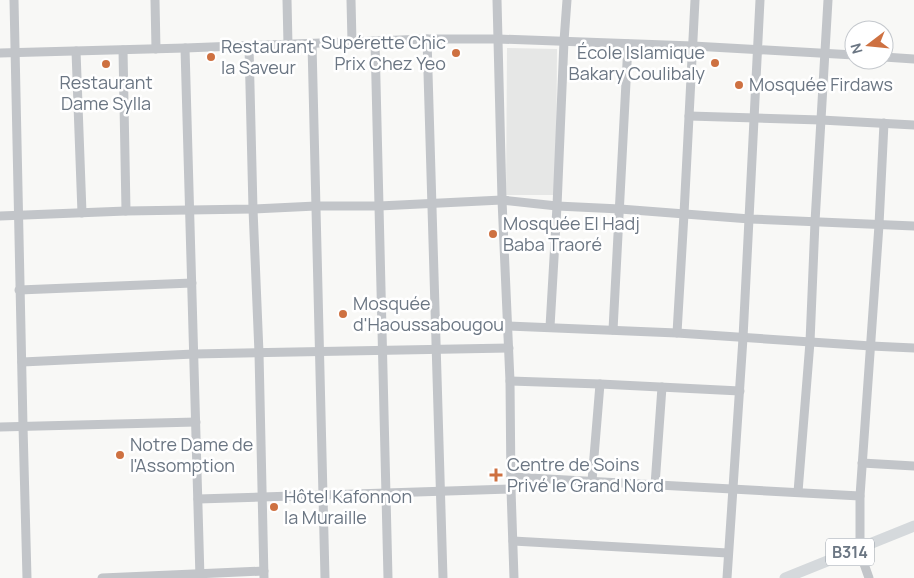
<svg xmlns="http://www.w3.org/2000/svg" width="914" height="578" font-family="Manrope,sans-serif">
<rect width="100%" height="100%" fill="#f8f8f6"/>
<polygon fill="#e6e7e6" points="507,48 557,49 556,195 506,195"/>
<g fill="none" stroke-linecap="round" stroke-linejoin="round">
<g stroke="#c2c5c9" stroke-width="9">
<polyline points="14,0 23,426 27,578"/>
<polyline points="155,0 156,49"/>
<polyline points="287,0 288,45"/>
<polyline points="351,0 352,42"/>
<polyline points="497,0 502,200 510,381 511,489 514,578"/>
<polyline points="427,39 443,578"/>
<polyline points="375,41 388,578"/>
<polyline points="312,44 325,578"/>
<polyline points="249,46 253,209 259,353 264,578"/>
<polyline points="185,48 200,578"/>
<polyline points="123,50 126,211"/>
<polyline points="76,51 82,213"/>
<polyline points="0,53 185,48 427,39 498,39 693,46 854,55"/>
<polyline points="884,57 914,59"/>
<polyline points="689,116 821,120 914,125"/>
<polyline points="0,216 126,211 253,209 316,206 379,206 502,200 557,206 620,209 750,219 914,226"/>
<polyline points="19,290 192,283"/>
<polyline points="508,326 677,333 871,346 914,348"/>
<polyline points="550,327 557,206 564,41 567,0"/>
<polyline points="613,330 628,44"/>
<polyline points="677,333 684,214 695,0"/>
<polyline points="22,362 194,354 509,348"/>
<polyline points="510,381 600,384 740,391"/>
<polyline points="0,427 196,422"/>
<polyline points="862,463 914,466"/>
<polyline points="511,477 860,496"/>
<polyline points="592,481 600,384"/>
<polyline points="655,485 662,387"/>
<polyline points="798,492 810,342 815,222 828,0"/>
<polyline points="198,499 511,489"/>
<polyline points="513,541 728,553"/>
<polyline points="102,578 264,571"/>
<polyline points="727,578 743,338 760,0"/>
<polyline points="869,578 863,561 860,547 860,496 879,225 884,123"/>
</g>
<polyline stroke="#d5d9dc" stroke-width="11" points="785,578 914,526"/>
</g>
<g fill="#ce7141" stroke="#fff" stroke-width="2">
<circle cx="456" cy="53" r="5"/>
<circle cx="211" cy="57" r="5"/>
<circle cx="715" cy="63" r="5"/>
<circle cx="106" cy="64" r="5"/>
<circle cx="739" cy="85" r="5"/>
<circle cx="493" cy="234" r="5"/>
<circle cx="343" cy="314" r="5"/>
<circle cx="120" cy="455" r="5"/>
<path d="M493.5 467.5h5v5h5v5h-5v5h-5v-5h-5v-5h5z"/>
<circle cx="274" cy="507" r="5"/>
</g>
<g text-anchor="middle" stroke-width="5" stroke-linejoin="round" paint-order="stroke">
<rect fill="#fff" stroke="#979fa8" stroke-width="1" x="826" y="538.5" width="48" height="27" rx="4"/>
<g font-size="16" font-weight="bold" fill="#6b7683">
<text x="850" y="558">B314</text>
</g>
<g font-size="18" fill="#6b7683" stroke="#fff" text-anchor="start">
<text x="446" y="49" text-anchor="end">Supérette Chic<tspan x="446" dy="21">Prix Chez Yeo</tspan></text>
<text x="221" y="53">Restaurant<tspan x="221" dy="21">la Saveur</tspan></text>
<text x="705" y="59" text-anchor="end">École Islamique<tspan x="705" dy="21">Bakary Coulibaly</tspan></text>
<text x="106" y="89" text-anchor="middle">Restaurant<tspan x="106" dy="21">Dame Sylla</tspan></text>
<text x="749" y="91">Mosquée Firdaws</text>
<text x="503" y="230">Mosquée El Hadj<tspan x="503" dy="21">Baba Traoré</tspan></text>
<text x="353" y="310">Mosquée<tspan x="353" dy="21">d'Haoussabougou</tspan></text>
<text x="130" y="451">Notre Dame de<tspan x="130" dy="21">l'Assomption</tspan></text>
<text x="507" y="471">Centre de Soins<tspan x="507" dy="21">Privé le Grand Nord</tspan></text>
<text x="284" y="503">Hôtel Kafonnon<tspan x="284" dy="21">la Muraille</tspan></text>
</g>
</g>
<g transform="translate(869 45) rotate(254)"><circle r="24" fill="#ffffff" stroke="#c4c8cd"/>
<path d="M0-4L9 19L0 12L-9 19Z" fill="#ce7141"/>
<text y="-8" font-size="14" font-weight="bold" text-anchor="middle" fill="#6b7683">N</text>
</g>
</svg>
